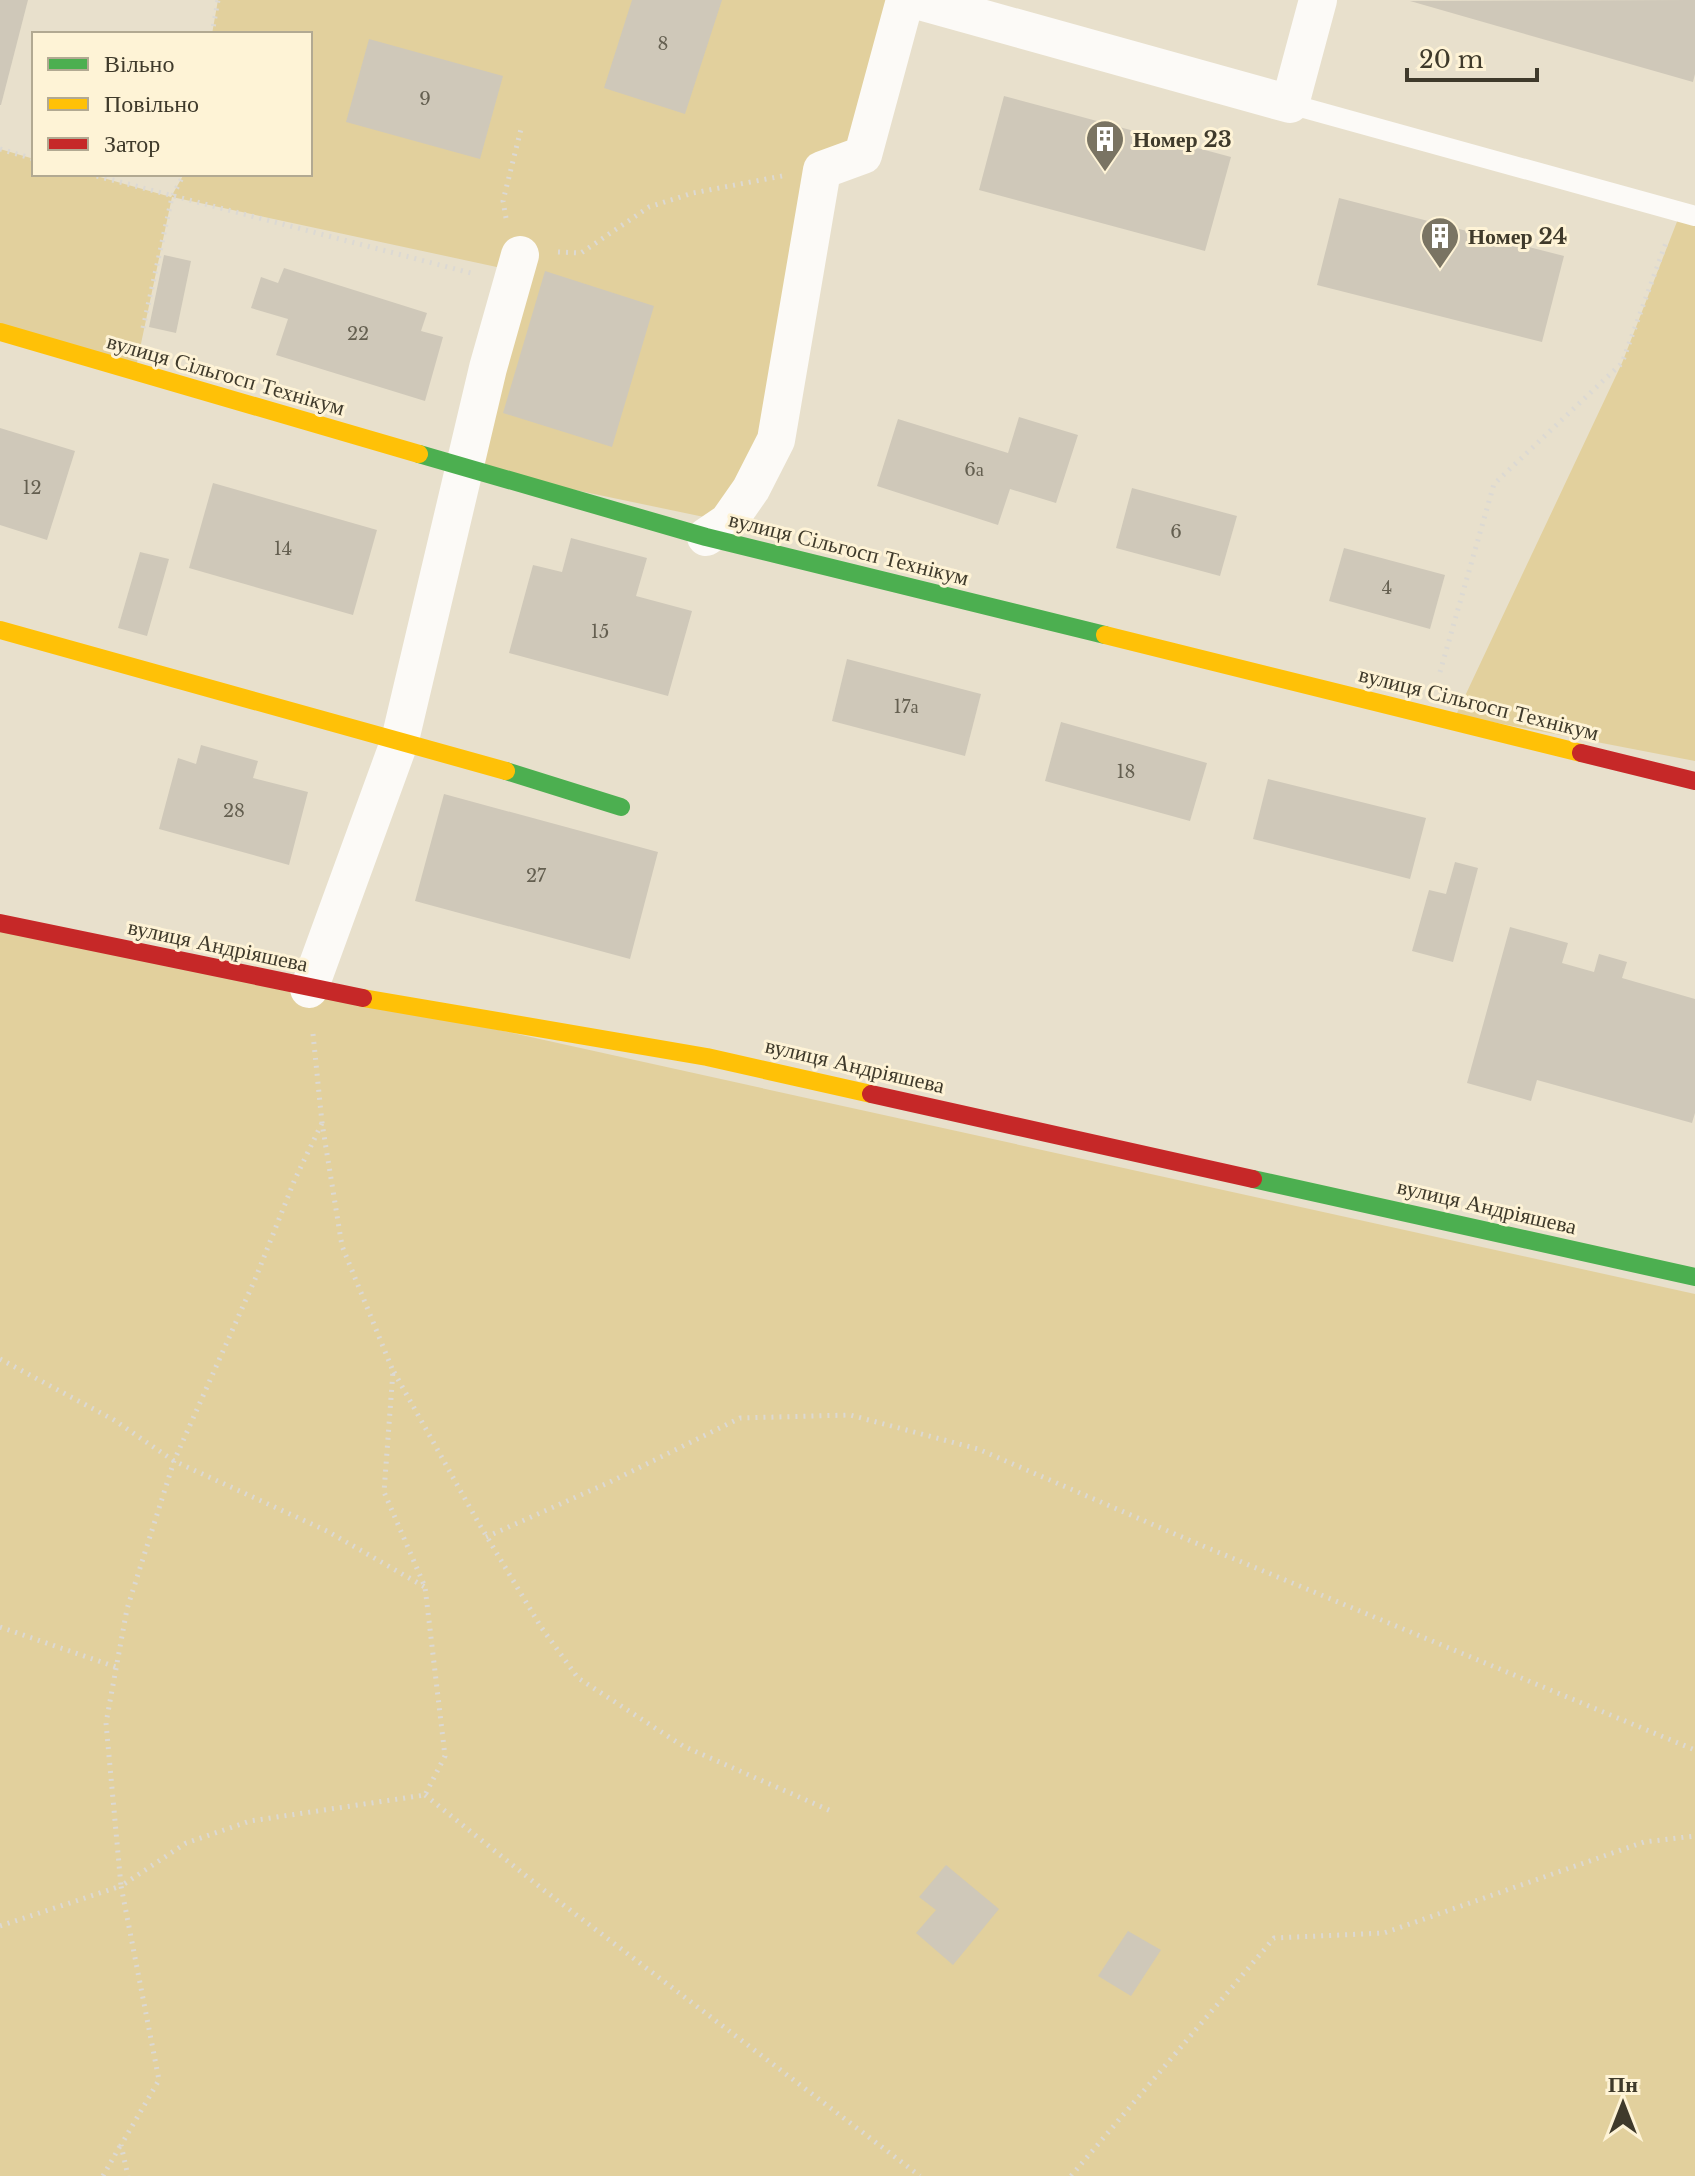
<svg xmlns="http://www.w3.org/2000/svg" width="1695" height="2176" font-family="'Libre Baskerville',serif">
<rect width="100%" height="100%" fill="#e8e0cc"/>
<g fill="#e2d09d">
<polygon points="218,0 892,0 851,151 822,170 776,440 728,522 465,467 506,269 172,197 135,372 0,332 0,149 34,159 34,174 89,174 171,197 184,174 310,174 310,34 212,34"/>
<polygon points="1678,219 1695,223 1695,761 1456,715 1622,363"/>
<polygon points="0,920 1695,1294 1695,2176 0,2176"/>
</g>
<g fill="#cfc8b9">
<polygon points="0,0 28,0 1,105 0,105"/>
<polygon points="632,0 722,0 685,114 604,88"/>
<polygon points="1695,0 1695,74 1693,82 1410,1"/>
<polygon points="369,39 503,76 480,159 346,122"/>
<polygon points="1004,96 1231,157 1205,251 979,190"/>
<polygon points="1339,198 1564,256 1542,342 1317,285"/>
<polygon points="164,255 191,261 176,333 149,327"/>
<polygon points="284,268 427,313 421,331 443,337 425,401 276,355 288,319 251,308 261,277 278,283"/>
<polygon points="545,271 654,306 612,447 503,413"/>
<polygon points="1019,417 1078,435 1056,503 1010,489 998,525 877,486 898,419 1008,453"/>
<polygon points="0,428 75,451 47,540 0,525"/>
<polygon points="213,483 377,530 353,615 189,568"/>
<polygon points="1132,488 1237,516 1220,576 1116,548"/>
<polygon points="571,538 647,558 636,596 692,611 668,696 509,653 533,565 562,572"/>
<polygon points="1344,548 1445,575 1430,629 1329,601"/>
<polygon points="140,552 169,559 147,636 118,628"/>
<polygon points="847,659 981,694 965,756 832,721"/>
<polygon points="1061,722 1207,763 1190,821 1045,781"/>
<polygon points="201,745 258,761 253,778 308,792 289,865 159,829 178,758 196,764"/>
<polygon points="1268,779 1426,818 1410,879 1253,839"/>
<polygon points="444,794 658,852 630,959 415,901"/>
<polygon points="1455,862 1478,868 1453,962 1412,951 1429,890 1446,894"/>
<polygon points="1510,927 1568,943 1562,963 1594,972 1599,954 1627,962 1622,978 1695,999 1695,1113 1692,1123 1537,1080 1531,1101 1467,1083"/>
<polygon points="946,1865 999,1909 953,1965 916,1933 936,1910 919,1897"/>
<polygon points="1128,1931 1161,1950 1131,1996 1098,1976"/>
</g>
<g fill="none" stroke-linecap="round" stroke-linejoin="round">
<g stroke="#dcd9d3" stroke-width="5" stroke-dasharray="2 6" stroke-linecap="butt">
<polyline points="212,34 218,0"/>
<polyline points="0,149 34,159"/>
<polyline points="89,174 471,273"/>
<polyline points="506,218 503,201 522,125"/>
<polyline points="558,252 581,253 649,207 693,193 782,176"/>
<polyline points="143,328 172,197 184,174"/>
<polyline points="1440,672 1494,484 1622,363 1667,240"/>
<polyline points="313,1034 322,1123 342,1246 393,1371 384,1492 425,1587 445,1756 425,1795 250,1821 186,1843 121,1886 106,1723 127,1609 174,1461 256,1277 295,1179 322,1123"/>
<polyline points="0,1359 114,1420 174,1461 327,1531 425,1587"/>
<polyline points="394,1372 478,1522 541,1627 578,1678 683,1746 831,1811"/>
<polyline points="486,1537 610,1482 740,1418 850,1415 978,1449 1191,1541 1695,1750"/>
<polyline points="0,1627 116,1667"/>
<polyline points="425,1795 545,1891 920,2176"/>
<polyline points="0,1926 121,1886 159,2080 121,2145 128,2176"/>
<polyline points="103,2176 120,2146"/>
<polyline points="1071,2176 1274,1938 1384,1933 1644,1842 1695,1836"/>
</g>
<polyline stroke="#fcfaf7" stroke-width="20" points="1290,104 1695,216"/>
<g stroke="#fcfaf7" stroke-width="38">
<polyline points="916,0 1290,104 1318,0"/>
<polyline points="706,537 728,522 751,489 776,440 822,170 863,155 905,0"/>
<polyline points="309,989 400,740 488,368 520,255"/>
</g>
<g stroke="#4caf50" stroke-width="18">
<polyline points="419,454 706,537 1105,635"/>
<polyline points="506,771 621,807"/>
<polyline points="1253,1179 1695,1277"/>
</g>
<g stroke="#ffc107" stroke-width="18">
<polyline points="0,332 419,454"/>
<polyline points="0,630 506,771"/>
<polyline points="1105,635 1581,753"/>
<polyline points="363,998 707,1057 871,1094"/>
</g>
<g stroke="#c62828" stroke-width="18">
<polyline points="1581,753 1695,781"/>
<polyline points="0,923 363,998"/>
<polyline points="871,1094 1253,1179"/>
</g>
</g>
<defs>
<symbol id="building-pin" viewBox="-11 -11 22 30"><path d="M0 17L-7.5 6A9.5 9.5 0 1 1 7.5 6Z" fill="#7a7463" stroke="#fef3d6"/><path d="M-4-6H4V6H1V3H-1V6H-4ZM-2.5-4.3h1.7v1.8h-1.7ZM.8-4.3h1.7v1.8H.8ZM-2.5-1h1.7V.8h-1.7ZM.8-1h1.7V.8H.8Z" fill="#fff"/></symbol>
</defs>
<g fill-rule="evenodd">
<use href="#building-pin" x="1083" y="117" width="44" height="60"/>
<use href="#building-pin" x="1418" y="214" width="44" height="60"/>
</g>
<g text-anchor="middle" stroke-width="6" stroke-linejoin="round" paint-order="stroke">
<g font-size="18" fill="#645f50">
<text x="663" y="50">8</text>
<text x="425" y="105">9</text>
<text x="358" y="340">22</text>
<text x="974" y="476">6а</text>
<text x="32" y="494">12</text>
<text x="1176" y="538">6</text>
<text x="283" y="555">14</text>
<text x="1387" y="594">4</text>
<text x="600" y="638">15</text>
<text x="906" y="713">17а</text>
<text x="1126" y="778">18</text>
<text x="234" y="817">28</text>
<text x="536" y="882">27</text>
</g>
<g font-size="22" font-weight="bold" fill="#3f3a2b" stroke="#fef3d6" text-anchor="start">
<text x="1133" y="147">Номер 23</text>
<text x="1468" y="244">Номер 24</text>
</g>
<g font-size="22" fill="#3f3a2b" stroke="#fef3d6">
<text transform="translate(226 374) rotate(16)" y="8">вулиця Сільгосп Технікум</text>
<text transform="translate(849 548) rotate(14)" y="8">вулиця Сільгосп Технікум</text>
<text transform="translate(1479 703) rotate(14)" y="8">вулиця Сільгосп Технікум</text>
<text transform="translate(218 945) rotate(12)" y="8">вулиця Андріяшева</text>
<text transform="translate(855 1065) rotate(13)" y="8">вулиця Андріяшева</text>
<text transform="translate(1487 1206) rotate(13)" y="8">вулиця Андріяшева</text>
</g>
</g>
<rect x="32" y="32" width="280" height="144" fill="#fef3d6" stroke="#b2a992" stroke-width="2"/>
<rect x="48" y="58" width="40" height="12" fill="#4caf50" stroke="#b2a992" stroke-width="2"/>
<text x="104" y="72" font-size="24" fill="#3f3a2b">Вільно</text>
<rect x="48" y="98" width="40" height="12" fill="#ffc107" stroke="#b2a992" stroke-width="2"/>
<text x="104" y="112" font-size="24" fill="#3f3a2b">Повільно</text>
<rect x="48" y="138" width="40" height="12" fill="#c62828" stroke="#b2a992" stroke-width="2"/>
<text x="104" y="152" font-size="24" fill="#3f3a2b">Затор</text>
<g transform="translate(1623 2104)" stroke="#fef3d6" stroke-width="6" paint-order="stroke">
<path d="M0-6L14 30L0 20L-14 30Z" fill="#3f3a2b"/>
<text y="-12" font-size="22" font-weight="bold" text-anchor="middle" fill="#3f3a2b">Пн</text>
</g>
<path d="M1407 68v12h130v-12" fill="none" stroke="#3f3a2b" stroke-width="4"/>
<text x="1419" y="68" font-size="24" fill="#3f3a2b" stroke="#fef3d6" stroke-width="6" paint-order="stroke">20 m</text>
</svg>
